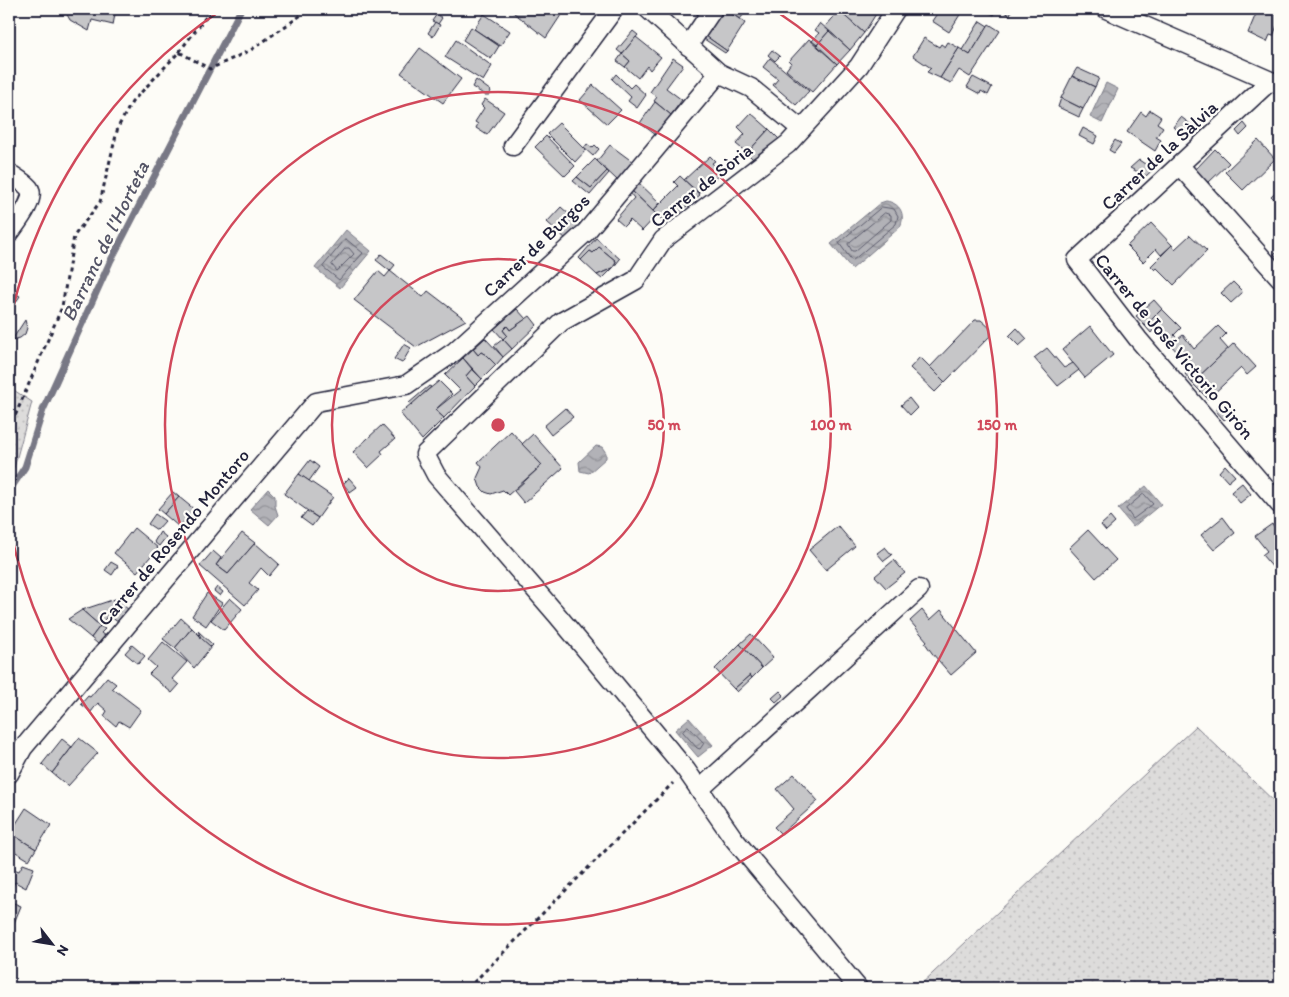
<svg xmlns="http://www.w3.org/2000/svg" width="1289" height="997" font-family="Itim,sans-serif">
<defs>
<pattern id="green-dots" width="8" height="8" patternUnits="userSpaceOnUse" patternTransform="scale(1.25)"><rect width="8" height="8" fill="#dddcdb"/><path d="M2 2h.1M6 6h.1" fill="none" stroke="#bdbcbd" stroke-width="1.8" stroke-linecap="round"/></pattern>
<pattern id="water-waves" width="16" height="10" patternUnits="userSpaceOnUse" patternTransform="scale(1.25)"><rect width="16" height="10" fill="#b2b2b7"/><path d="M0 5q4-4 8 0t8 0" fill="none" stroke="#909096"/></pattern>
</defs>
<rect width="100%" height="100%" fill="#fdfcf7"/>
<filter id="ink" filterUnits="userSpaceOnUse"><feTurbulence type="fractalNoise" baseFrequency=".02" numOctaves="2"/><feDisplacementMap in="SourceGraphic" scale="10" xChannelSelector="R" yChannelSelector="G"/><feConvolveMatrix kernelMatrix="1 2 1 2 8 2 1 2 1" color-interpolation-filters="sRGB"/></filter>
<g filter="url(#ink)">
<g fill="url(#green-dots)" stroke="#807f8b">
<polygon points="9,387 32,402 14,468 9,476"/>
<polygon points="1196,726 1280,807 1280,988 917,988"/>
</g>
<g fill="url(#water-waves)" stroke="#787885">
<polygon points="1106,83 1118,89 1102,123 1090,117"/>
<path d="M886 201C900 203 906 214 900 227L852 269 831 244 880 203Z"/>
<polygon points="346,230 371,251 340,288 315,268"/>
<polygon points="596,446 602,447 606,453 606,458 589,473 580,471 579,462"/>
<polygon points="1146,486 1161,504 1133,527 1118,509"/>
<polygon points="268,489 275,496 275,506 278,515 269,525 250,509"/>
<polygon points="689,718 713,745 698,757 675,730"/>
</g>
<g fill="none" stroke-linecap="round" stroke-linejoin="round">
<g stroke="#5c5c6d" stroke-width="1">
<polygon points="882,207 894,209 898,216 896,224 852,261 839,243"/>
<polygon points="885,213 891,215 891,220 855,251 852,251 848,244"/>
<polygon points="346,239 363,253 339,280 323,267"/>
<polygon points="346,248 349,248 354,254 337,271 332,265"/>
<polygon points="1144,494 1153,504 1133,519 1126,509"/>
<polygon points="688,726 704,743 700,749 697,748 683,732"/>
</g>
<polyline stroke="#787885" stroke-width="7" points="9,491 25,467 43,410 110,262 241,9"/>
</g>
<g fill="#c6c6c8" stroke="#22223b">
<polygon points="64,9 116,9 113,25 92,20 89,31 70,20"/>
<polygon points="119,9 141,9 140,12"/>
<polygon points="509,9 565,9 546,38"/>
<polygon points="720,9 725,9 745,23 727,51 703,34"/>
<polygon points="725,9 748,9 740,19"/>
<polygon points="836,9 879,9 864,33"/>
<polygon points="940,9 954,9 961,13 949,32 932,21"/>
<polygon points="983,9 997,9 994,15"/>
<polygon points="1000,9 1012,9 1010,15"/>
<polygon points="1258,9 1280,11 1280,27 1277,26 1273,36 1270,35 1267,42 1248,33"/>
<polygon points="839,11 864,33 850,50 825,27"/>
<polygon points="437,14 442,18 438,24 432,21"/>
<polygon points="484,14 510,31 500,46 474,29"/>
<polygon points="980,21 988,26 970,55 962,50"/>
<polygon points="435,22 440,25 433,37 428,33"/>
<polygon points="820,23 829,31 817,45 812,41 819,33 815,30"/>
<polygon points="989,24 1000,31 970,77 959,70 951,83 940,78 959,48 970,55"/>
<polygon points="471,27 499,46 491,59 463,40"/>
<polygon points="633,31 638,35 622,54 617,50"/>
<polygon points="829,31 850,50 837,64 817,45"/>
<polygon points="703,34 727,51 725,53 701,37"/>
<polygon points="636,37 661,57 650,70 647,66 638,78 625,67 630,61 622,54"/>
<polygon points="924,38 939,47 941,44 945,47 948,42 959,48 940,78 927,72 931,68 913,56"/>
<polygon points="809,39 837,64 812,92 786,70 791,63 789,61"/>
<polygon points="456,40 492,66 483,81 445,57"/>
<polygon points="420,48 461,79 443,103 401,73"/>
<polygon points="772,50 780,56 775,61 768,55"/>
<polygon points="622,54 630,61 625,67 617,61"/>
<polygon points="673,58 683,65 666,88 682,100 671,115 654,101 657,97 650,92"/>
<polygon points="770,58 809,91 796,105 773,85 778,79 763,67"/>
<polygon points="1077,68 1099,78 1095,87 1072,76"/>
<polygon points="616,74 630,88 634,84 646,95 637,108 628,101 631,97 612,79"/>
<polygon points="1072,76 1095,87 1083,109 1061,98"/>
<polygon points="973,77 992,87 988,95 981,91 980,94 967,87"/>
<polygon points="476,80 491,91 489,95 485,95 472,87"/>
<polygon points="593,85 621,110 607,124 580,100"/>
<polygon points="1061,98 1083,109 1079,117 1058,107"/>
<polygon points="485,99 504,112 487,135 476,128 478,124 475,122 484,108 481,105"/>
<polygon points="655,102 671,115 656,135 640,123"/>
<polygon points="1150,110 1161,117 1157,123 1163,127 1156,137 1161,140 1155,151 1127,132 1141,112 1146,116"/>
<polygon points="751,113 769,129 747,153 736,144 745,134 738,127"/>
<polygon points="1181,117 1193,126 1185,136 1173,127"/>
<polygon points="559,123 586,150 575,162 547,134"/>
<polygon points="1244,123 1248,128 1240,136 1236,131"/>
<polygon points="1083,128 1098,136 1094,144 1079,136"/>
<polygon points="769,129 782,142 756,162 747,153"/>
<polygon points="546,136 575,166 565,176 535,147"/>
<polygon points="1115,140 1121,144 1114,153 1109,150"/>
<polygon points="1258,140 1275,159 1243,190 1225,172"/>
<polygon points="587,144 592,148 595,145 599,149 593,156 584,148"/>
<polygon points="610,145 633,162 617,180 597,161"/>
<polygon points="1215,149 1229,163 1208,183 1195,170"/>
<polygon points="710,156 715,161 712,163 721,173 699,193 684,180"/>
<polygon points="595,159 607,171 591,188 577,177"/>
<polygon points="1152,159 1158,165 1146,176 1130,168 1139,160 1145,164"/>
<polygon points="607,171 609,173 590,195 573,181 577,177 591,188"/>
<polygon points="680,176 700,195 675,216 661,219 653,211 678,186 674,182"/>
<polygon points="638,182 660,203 653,211 631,190"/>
<polygon points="1280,188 1280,214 1275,209 1280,205 1271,196"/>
<polygon points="631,190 657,215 642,231 630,220 624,226 616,219 634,198 629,192"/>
<polygon points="561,207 580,224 567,240 547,222"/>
<polygon points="1151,223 1172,245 1161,255 1156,249 1143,262 1127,246"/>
<polygon points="1190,235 1207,251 1174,285 1157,268 1155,270 1151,266 1172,245 1175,249"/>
<polygon points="596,238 620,259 613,268 616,261 599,247 593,253 590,251 581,260 579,258"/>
<polygon points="599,247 616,261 613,268 597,275 581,260 590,251 593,253"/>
<polygon points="1280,248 1280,261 1274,254"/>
<polygon points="381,254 395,265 390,271 376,260"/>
<polygon points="613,268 602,279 597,275"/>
<polygon points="378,271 385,277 390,271 423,297 428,291 466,320 416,347 354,300"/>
<polygon points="1233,282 1243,292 1231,303 1221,293"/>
<polygon points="11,287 14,288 16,294 20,296 9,312 9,289"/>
<polygon points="1154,300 1162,309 1145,326 1136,316"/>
<polygon points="517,309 526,319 510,330 507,326 503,330 507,335 503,339 494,329"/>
<polygon points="1162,309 1181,328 1174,335 1178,339 1183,335 1194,349 1218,326 1226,334 1220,340 1228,349 1192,383 1185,374 1194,366 1183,353 1180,355 1155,328 1151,333 1145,326"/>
<polygon points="530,316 537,325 512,349 503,339 507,335 503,330 507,326 510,330"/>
<polygon points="25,320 27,328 25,334 20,338 12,340"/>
<polygon points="975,320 981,320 990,328 991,335 945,382 930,367"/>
<polygon points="1090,326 1113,355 1085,378 1062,350"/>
<polygon points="1017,328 1027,339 1019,346 1009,336"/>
<polygon points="483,337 485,339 462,356"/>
<polygon points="485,338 503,357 496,365 486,355 481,352 478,355 473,349"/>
<polygon points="503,339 512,349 503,357 494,346"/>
<polygon points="1234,343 1256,367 1247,375 1241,368 1208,399 1192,383"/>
<polygon points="404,344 411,348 402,363 394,359"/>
<polygon points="1047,348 1064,368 1073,363 1079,370 1058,386 1034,358"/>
<polygon points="473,349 478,355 481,352 486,355 496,365 482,379 463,358"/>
<polygon points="920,357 945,382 935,392 910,368"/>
<polygon points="463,358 472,369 466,376 475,386 444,418 435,410 460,390 445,375"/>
<polygon points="472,369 482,379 475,386 466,376"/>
<polygon points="439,381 452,394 435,410 444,418 422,440 400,413"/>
<polygon points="429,386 431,387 411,405 409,403"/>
<polygon points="909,398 917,408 910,415 901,405"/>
<polygon points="1225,402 1234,412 1224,420 1215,410"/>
<polygon points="565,408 573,417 551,435 544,426"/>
<polygon points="382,425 395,439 381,451 383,454 368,468 353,452"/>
<polygon points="511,431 542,465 508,495 503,490 491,494 485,492 480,487 477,478 482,467 478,462"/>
<polygon points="533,434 563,468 524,503 514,491 542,465 522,444"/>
<polygon points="310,460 319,467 309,481 299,474"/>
<polygon points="1225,465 1235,476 1228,482 1219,472"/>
<polygon points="299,474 333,497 318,518 284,494"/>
<polygon points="349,478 357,487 350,492 343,484"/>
<polygon points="1242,483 1251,494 1240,503 1231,492"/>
<polygon points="173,492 179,497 164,514 158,509"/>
<polygon points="179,497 195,510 179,527 164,514"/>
<polygon points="307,511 318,518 312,526 301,518"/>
<polygon points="155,514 165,521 157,530 148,524"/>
<polygon points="1110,517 1115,523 1106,531 1101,525"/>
<polygon points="1223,517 1235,533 1214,550 1201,535"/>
<polygon points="1272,524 1280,534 1280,567 1275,570 1262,555 1267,551 1255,536"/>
<polygon points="838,526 855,546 826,570 809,550"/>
<polygon points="134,528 158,548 137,572 114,553"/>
<polygon points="1088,530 1116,560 1096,578 1069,548"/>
<polygon points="160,532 166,537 159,546 154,542"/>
<polygon points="242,533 255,543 228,574 216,565"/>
<polygon points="255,543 279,564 269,576 261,568 249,583 258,590 245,605 200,566 213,551 221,558 216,565 228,574"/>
<polygon points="885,547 892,555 884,561 877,553"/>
<polygon points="894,560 905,573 886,588 875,576"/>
<polygon points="111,562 118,566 112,575 105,570"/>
<polygon points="217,587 223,592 220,596 214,591"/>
<polygon points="207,593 222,603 206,626 192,616"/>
<polygon points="230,598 242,609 224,630 211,620"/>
<polygon points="115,599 133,613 122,625 108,615 100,626 82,610"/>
<polygon points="82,610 100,626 91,638 68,619"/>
<polygon points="922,610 930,620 941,610 976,653 951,675 932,653 925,643 927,641 910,621"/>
<polygon points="181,618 192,628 175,648 163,639"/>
<polygon points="100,626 105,629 101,633 105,636 98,644 91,638"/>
<polygon points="192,628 211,647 194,668 175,648"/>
<polygon points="198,631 213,645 211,647 201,638"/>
<polygon points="751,634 773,658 762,668 740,644"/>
<polygon points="163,642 187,662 172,679 179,685 172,693 149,674 156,667 148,660"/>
<polygon points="740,644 762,668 752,678 750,675 734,689 715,669"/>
<polygon points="132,645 145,656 138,664 125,653"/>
<polygon points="750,675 752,678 737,692 734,689"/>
<polygon points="107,677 116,684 112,688 141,710 129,727 119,721 116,726 104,716 107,711 98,703 91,712 81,704 88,696 90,697"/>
<polygon points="780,691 784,695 776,702 772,698"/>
<polygon points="79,738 98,753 68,786 52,773"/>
<polygon points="62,739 72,747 52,773 42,764"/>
<polygon points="794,774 818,801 781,834 774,827 794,809 777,789"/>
<polygon points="26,808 51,825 36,849 10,833"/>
<polygon points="10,833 36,849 29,860 9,848"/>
<polygon points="23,864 34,868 26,888 15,882 10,891 9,867 19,871"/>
<polygon points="9,901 21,906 14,923 9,921"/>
</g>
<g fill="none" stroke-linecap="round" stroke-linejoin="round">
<defs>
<g id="street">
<polyline points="648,9 719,73 751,88 801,129"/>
<polyline points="1106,9 1280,85"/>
<polyline points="688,46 713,9"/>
<polyline points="1270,81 1077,260 1138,339 1280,505"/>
<polyline points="513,146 614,9"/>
<polyline points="1180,166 1280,278"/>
<path d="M9 173C15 177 24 182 29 188 37 199 15 225 9 234"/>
<polyline points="9,774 23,748 316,402 406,385 454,352 586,232 719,73"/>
<polyline points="699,790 919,589"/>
<polyline points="858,988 734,839 686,770 558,616 436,475 425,454 561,322 636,280 663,240 788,144 859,66 896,9"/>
</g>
</defs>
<use href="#street" stroke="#22223b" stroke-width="21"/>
<g stroke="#22223b" stroke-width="3" stroke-dasharray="4 4" stroke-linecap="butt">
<polyline points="179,52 212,9"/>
<polyline points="9,430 62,307 74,236 100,202 118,127 132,102 179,52 210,69 251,50 310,9"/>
<polyline points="468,988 673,783"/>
</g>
<use href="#street" stroke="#fdfcf7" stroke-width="18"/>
</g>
</g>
<g fill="none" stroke="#d1495b" stroke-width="2.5">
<circle cx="498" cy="425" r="166"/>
<circle cx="498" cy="425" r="333"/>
<path d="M9 326A499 499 0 0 1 223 9M773 9A499 499 0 1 1 9 524"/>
</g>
<g text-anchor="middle" stroke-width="4.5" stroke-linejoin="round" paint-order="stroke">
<g font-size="19" fill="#22223b" stroke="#fdfcf7">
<text transform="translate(1159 155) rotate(-43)" y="7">Carrer de la Sàlvia</text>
<text transform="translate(701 185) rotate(-38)" y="7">Carrer de Sòria</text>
<text transform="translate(536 245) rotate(-44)" y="7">Carrer de Burgos</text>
<text transform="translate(1175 346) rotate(50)" y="7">Carrer de José Victorio Girón</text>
<text transform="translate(173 537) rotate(-50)" y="7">Carrer de Rosendo Montoro</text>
</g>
<g font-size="20" font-style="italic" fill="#545466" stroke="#fdfcf7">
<text transform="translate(105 241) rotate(-64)" y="7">Barranc de l'Horteta</text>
</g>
</g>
<circle cx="498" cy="425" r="8" fill="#d1495b" stroke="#fdfcf7" stroke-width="2.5"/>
<g font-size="15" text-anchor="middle" font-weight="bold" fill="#d1495b" stroke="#fdfcf7" stroke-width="4.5" stroke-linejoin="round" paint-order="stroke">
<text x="664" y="430">50 m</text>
<text x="831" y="430">100 m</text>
<text x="997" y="430">150 m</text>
</g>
<rect width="1289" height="997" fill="none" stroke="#fdfcf7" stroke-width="30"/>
<rect x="15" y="15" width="1259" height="967" fill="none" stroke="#22223b" stroke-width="2" filter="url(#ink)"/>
<g transform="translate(52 944) rotate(121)" stroke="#fdfcf7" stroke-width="4" paint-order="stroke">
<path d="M0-4L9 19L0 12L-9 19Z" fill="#22223b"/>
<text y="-8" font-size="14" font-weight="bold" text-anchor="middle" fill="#22223b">N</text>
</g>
</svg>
